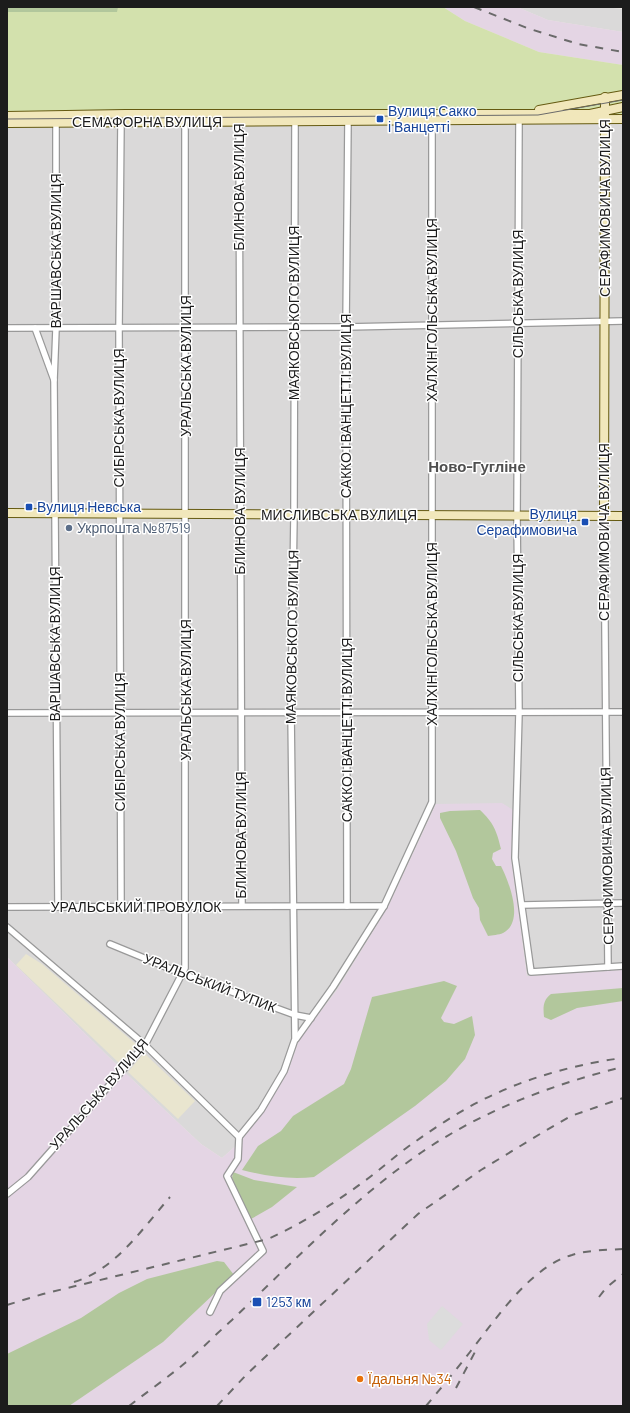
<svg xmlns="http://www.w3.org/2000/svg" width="630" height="1413" font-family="Barlow,sans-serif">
<rect width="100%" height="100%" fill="#ece7e2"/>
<g fill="#dad9d9">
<polygon points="517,7 603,7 623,9 623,32 548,20"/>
<polygon points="623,120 623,970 527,976 511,859 513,810 436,804 388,907 337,990 299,1040 288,1072 264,1112 239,1143 222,1158 201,1144 119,1067 7,957 7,125"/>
</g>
<g fill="#e4d5e4">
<polygon points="443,7 517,7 548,20 623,32 623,65 539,52 465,21"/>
<polygon points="502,803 513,810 511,859 527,976 623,970 623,1406 7,1406 7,957 119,1067 201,1144 222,1158 239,1143 264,1112 288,1072 299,1040 337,990 388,907 436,804"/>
</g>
<g fill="#e9e5cf">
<polygon points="26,954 42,964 137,1045 121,1065 16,965"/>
<polygon points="144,1053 195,1101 178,1119 128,1072"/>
</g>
<polygon fill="#d3e1ad" points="7,7 443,7 465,21 539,52 623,65 623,120 7,125"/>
<g fill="#b2c79c">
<polygon points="7,7 118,7 117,12 7,12"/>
<path d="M480 810C493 822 497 831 501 849L493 853 492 859 496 866H501C509 882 525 922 503 933 499 935 492 935 488 936L480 920 479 908 473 898 456 851 440 818V813L450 811Z"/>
<path d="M444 981 457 986 441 1018 444 1022 454 1024 472 1016 475 1035 465 1059 446 1081 415 1106 314 1177C290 1180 266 1176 242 1170L258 1146 281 1131 293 1116 344 1084 351 1069 372 997Z"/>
<path d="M623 988V1001L577 1008 551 1020 544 1017C543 1007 543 1000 551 994Z"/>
<polygon points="233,1172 254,1180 297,1187 272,1207 251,1219 232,1178"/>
<polygon points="217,1261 224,1262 234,1275 163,1342 69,1406 7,1406 7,1354 81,1318 119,1293 147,1279"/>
</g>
<polygon fill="#dcdcdc" points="442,1306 463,1324 441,1350 429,1340 427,1324"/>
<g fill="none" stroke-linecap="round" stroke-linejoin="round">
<defs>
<g id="street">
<polyline points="519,120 517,516 519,713 515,858 531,972 623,966"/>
<polyline points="239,122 242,906"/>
<polyline points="7,328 346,327 623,321"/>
<polyline points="35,328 54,380 56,329 56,123"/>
<polyline points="54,380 58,907"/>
<polyline points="604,516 608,967"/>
<polyline points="7,713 623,712"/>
<polyline points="522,905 623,903"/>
<polyline points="347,906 346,327 348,121"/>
<polyline points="7,907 384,906"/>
<polyline points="121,907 119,329 121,121"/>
<polyline points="7,927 145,1045 239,1137"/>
<polyline points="110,944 183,974 295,1015 311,1018"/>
<polyline points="296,1039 333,987 384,906 432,802 432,120"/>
<polyline points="239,1137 261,1110 284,1071 295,1039 291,713 294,515 295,122"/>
<polyline points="7,1194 28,1177 145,1045 185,968 185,122"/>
<polyline points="210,1312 220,1291 263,1251 227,1176 238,1159 239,1137"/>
</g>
<g id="secondary">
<polyline points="539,110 623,95"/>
<polyline points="7,116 125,114 590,114 623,107"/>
<polyline points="7,123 623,119"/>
<polyline points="7,513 623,516"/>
<polyline points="604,516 605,97"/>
</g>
</defs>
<use href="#street" stroke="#999" stroke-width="8"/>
<use href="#secondary" stroke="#655a11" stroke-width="10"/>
<use href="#street" stroke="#fff" stroke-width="5.5"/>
<use href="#secondary" stroke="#f1e7bb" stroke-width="8"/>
<polyline stroke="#6a6a6a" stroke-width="1" points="7,119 538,115 623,100"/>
<g stroke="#6a6a6a" stroke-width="2" stroke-dasharray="8 8" stroke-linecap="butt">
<polyline points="474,7 527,28 578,44 623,52"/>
<path d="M74 1282C115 1270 143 1228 170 1197"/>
<polyline points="599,1297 606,1288 623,1274"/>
<path d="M7 1305 43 1294 268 1239C303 1223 335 1203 366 1180 381 1169 394 1157 409 1146 436 1127 465 1107 495 1094 533 1076 582 1063 623 1058"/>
<polyline points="456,1388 476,1350"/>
<path d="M129 1406C147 1392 167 1378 185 1363 201 1350 216 1334 232 1320 293 1262 352 1200 422 1152 482 1111 553 1084 623 1067"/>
<polyline points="217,1406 247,1374 418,1214 481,1170 540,1134 571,1116 623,1098"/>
<path d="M426 1406C441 1388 456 1370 470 1352 496 1319 530 1267 572 1255 588 1250 606 1250 623 1249"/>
</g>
</g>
<g fill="#1a4fb4" stroke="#fff" stroke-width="1.5">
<rect x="376" y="115" width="8" height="8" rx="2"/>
<rect x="25" y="503" width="8" height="8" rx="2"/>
<rect x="581" y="518" width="8" height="8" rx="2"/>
<rect x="252" y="1297" width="10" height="10" rx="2"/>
</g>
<circle fill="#5c6f8a" stroke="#fff" stroke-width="1.5" cx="69" cy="528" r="4"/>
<circle fill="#e8710a" stroke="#fff" stroke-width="1.5" cx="360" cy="1379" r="4"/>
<g text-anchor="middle" stroke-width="3" stroke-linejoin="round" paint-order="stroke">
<g font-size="14" fill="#164399" stroke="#fff" text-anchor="start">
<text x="388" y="116">Вулиця Сакко<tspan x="388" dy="16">і Ванцетті</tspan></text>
<text x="37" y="512">Вулиця Невська</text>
<text x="577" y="519" text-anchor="end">Вулиця<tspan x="577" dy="16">Серафимовича</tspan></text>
<text x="266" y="1307">1253 км</text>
</g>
<g font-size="14" fill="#1c1c1c" stroke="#fff">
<text x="147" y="127">СЕМАФОРНА ВУЛИЦЯ</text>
<text transform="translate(239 187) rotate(-90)" y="5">БЛИНОВА ВУЛИЦЯ</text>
<text transform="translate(605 208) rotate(-90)" y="5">СЕРАФИМОВИЧА ВУЛИЦЯ</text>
<text transform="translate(56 251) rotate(-90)" y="5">ВАРШАВСЬКА ВУЛИЦЯ</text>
<text transform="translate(518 294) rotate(-90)" y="5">СІЛЬСЬКА ВУЛИЦЯ</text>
<text transform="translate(432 310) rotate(-90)" y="5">ХАЛХІНГОЛЬСЬКА ВУЛИЦЯ</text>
<text transform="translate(294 313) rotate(-90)" y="5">МАЯКОВСЬКОГО ВУЛИЦЯ</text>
<text transform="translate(186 366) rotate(-90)" y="5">УРАЛЬСЬКА ВУЛИЦЯ</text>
<text transform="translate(346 406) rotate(-90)" y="5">САККО І ВАНЦЕТТІ ВУЛИЦЯ</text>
<text transform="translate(119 418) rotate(-90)" y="5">СИБІРСЬКА ВУЛИЦЯ</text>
<text transform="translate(240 511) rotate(-90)" y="5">БЛИНОВА ВУЛИЦЯ</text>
<text x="339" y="520">МИСЛИВСЬКА ВУЛИЦЯ</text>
<text transform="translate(604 532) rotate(-90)" y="5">СЕРАФИМОВИЧА ВУЛИЦЯ</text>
<text transform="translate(518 618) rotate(-90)" y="5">СІЛЬСЬКА ВУЛИЦЯ</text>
<text transform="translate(432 634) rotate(-90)" y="5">ХАЛХІНГОЛЬСЬКА ВУЛИЦЯ</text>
<text transform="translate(292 637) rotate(-89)" y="5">МАЯКОВСЬКОГО ВУЛИЦЯ</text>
<text transform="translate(55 644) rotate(-90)" y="5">ВАРШАВСЬКА ВУЛИЦЯ</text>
<text transform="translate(186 690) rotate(-90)" y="5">УРАЛЬСЬКА ВУЛИЦЯ</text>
<text transform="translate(347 730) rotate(-90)" y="5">САККО І ВАНЦЕТТІ ВУЛИЦЯ</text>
<text transform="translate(120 742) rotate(-90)" y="5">СИБІРСЬКА ВУЛИЦЯ</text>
<text transform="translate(241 835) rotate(-90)" y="5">БЛИНОВА ВУЛИЦЯ</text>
<text transform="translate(607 856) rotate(-91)" y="5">СЕРАФИМОВИЧА ВУЛИЦЯ</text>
<text x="136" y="912">УРАЛЬСЬКИЙ ПРОВУЛОК</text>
<text transform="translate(210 983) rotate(21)" y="5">УРАЛЬСЬКИЙ ТУПИК</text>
<text transform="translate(99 1094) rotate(-49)" y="5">УРАЛЬСЬКА ВУЛИЦЯ</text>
</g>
<g font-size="14" fill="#4e5e75" stroke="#fff" text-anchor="start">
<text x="77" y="533">Укрпошта №87519</text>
</g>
<g font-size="14" fill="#c56008" stroke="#fff" text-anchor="start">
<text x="368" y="1384">Їдальня №34</text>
</g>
<g font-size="15" font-weight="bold" fill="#4f4f4f" stroke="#fff">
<text x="477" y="472">Ново-Гугліне</text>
</g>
</g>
<rect width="630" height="1413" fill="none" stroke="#1c1c1c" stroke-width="16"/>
</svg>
